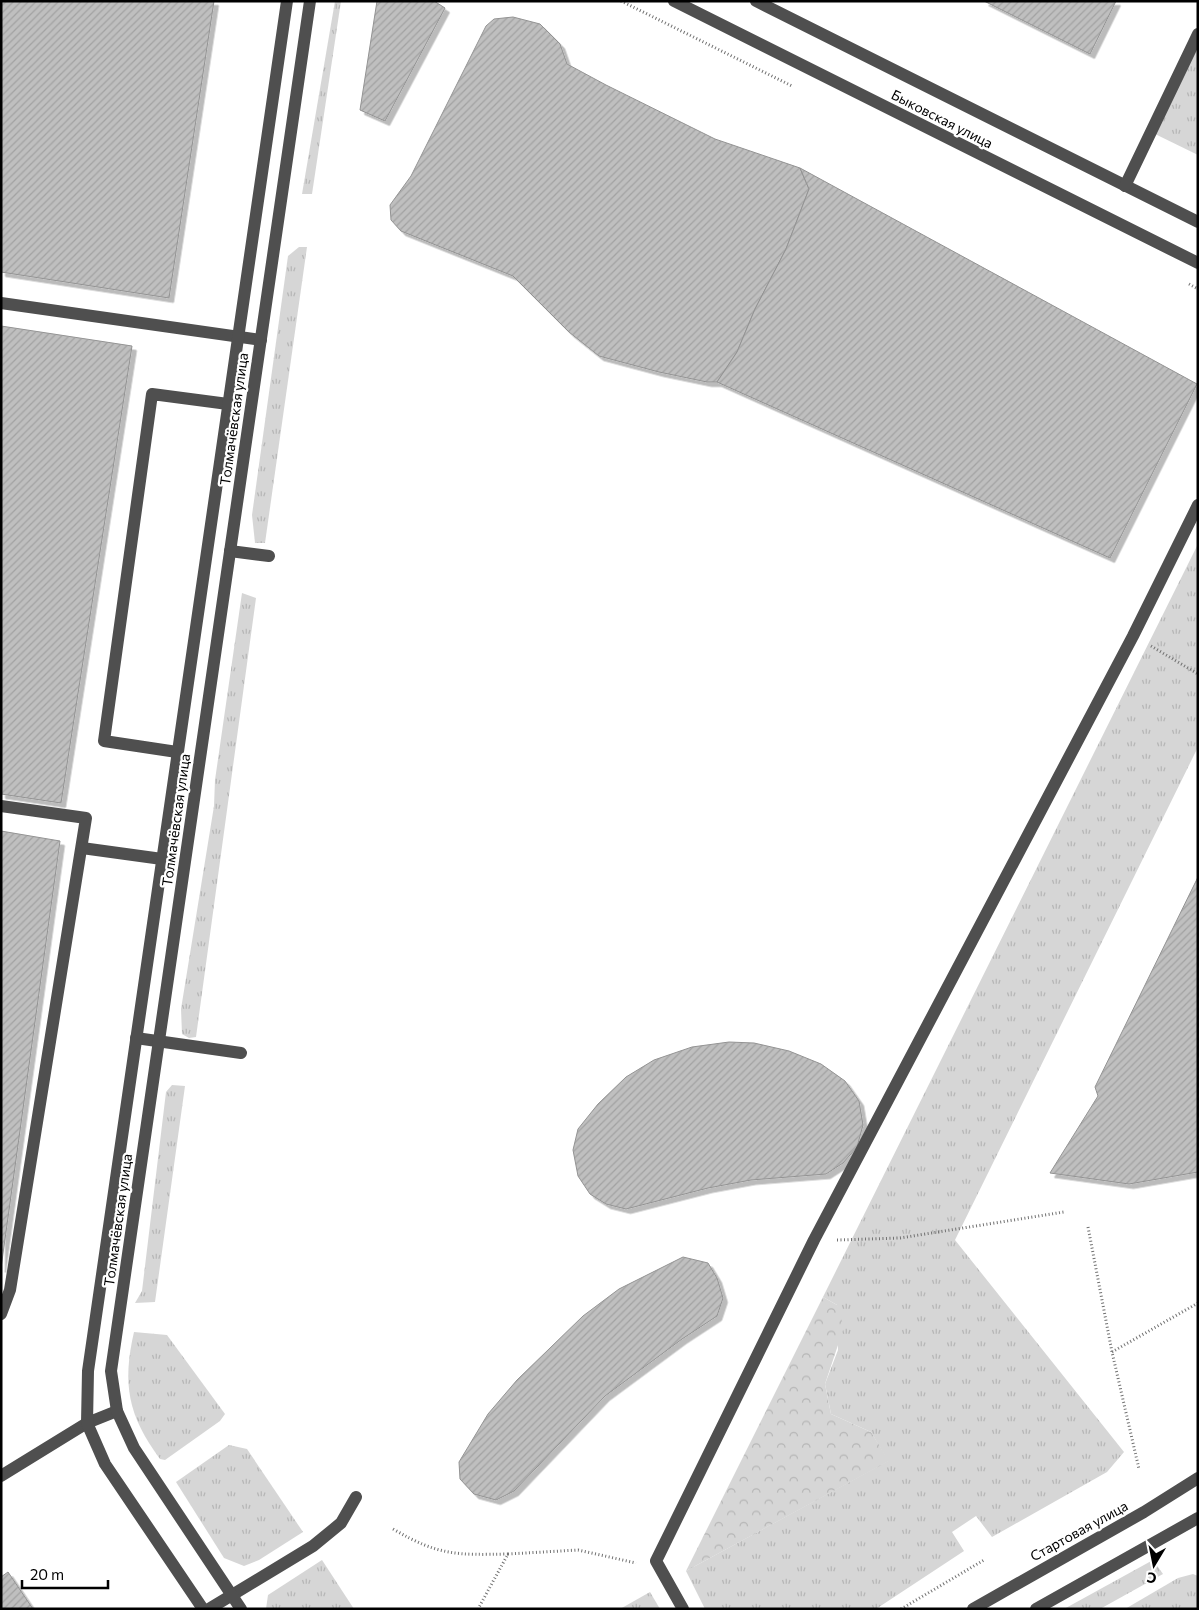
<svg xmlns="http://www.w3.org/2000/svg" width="1199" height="1610" font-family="Commissioner,sans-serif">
<defs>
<pattern id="grass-tufts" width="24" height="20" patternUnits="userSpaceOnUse" patternTransform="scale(1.25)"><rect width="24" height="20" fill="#d6d6d6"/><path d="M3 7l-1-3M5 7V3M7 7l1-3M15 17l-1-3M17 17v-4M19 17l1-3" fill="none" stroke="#b6b6b6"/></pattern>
<pattern id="forest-crowns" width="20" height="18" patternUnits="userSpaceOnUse" patternTransform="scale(1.25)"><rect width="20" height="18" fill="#d6d6d6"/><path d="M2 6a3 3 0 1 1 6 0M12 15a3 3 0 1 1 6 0" fill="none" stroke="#b6b6b6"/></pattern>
<pattern id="building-hatch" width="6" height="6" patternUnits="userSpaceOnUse" patternTransform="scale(1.25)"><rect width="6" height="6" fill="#bfbfbf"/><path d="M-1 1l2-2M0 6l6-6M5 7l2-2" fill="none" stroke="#a2a2a2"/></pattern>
<filter id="shadow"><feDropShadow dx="4.5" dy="4.5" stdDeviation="0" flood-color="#0004"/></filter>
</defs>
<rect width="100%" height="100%" fill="#fff"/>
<g fill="url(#grass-tufts)">
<polygon points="335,1 341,1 312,194 302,194"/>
<polygon points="1198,47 1198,155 1155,134"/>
<polygon points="299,247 307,247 265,543 255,543 252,515 288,256"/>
<polygon points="1198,544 1198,747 955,1240 1124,1452 1107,1472 992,1537 976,1516 952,1532 964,1551 876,1609 705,1609 686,1571 888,1461 871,1432 831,1414 825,1384 838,1350 837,1305 823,1297"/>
<polygon points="242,593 256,598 196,1037 189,1038 182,1034 181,1009 214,806 215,780"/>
<polygon points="172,1085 185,1086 155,1302 135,1303 142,1291 166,1092"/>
<path d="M134 1332 167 1335 225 1414 220 1421 165 1460 160 1459C128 1416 122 1384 134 1332Z"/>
<polygon points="229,1445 247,1449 303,1532 259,1560 244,1566 224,1558 176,1482"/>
<polygon points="322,1560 354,1609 266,1609 268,1595"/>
<polygon points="1153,1560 1163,1574 1100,1609 1064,1609"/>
<polygon points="1193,1574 1198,1576 1198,1609 1125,1609 1178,1578"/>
<polygon points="650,1592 660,1609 620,1609"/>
</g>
<polygon fill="url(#forest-crowns)" points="823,1297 837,1305 844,1327 825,1384 831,1414 871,1432 889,1461 686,1571"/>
<g fill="url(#building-hatch)" stroke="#939393" filter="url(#shadow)">
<polygon points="1,1 214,1 169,298 1,272"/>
<polygon points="377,1 434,1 445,8 385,121 360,110"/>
<polygon points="984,1 1116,1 1090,54"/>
<polygon points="513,17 540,24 560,44 567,64 606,85 715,139 800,168 809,189 786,249 755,309 737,352 717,382 707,382 659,372 599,356 569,332 513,276 401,231 391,220 390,205 411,176 486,26 494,19"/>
<polygon points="800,168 1197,384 1110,558 717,382 737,352 755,309 786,249 809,189"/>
<polygon points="1,326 132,346 61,803 1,794"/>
<polygon points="1,831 60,841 1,1268"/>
<polygon points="1198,877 1198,1172 1129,1184 1050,1173 1098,1096 1095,1087"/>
<polygon points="729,1042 754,1043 789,1051 821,1064 845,1081 859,1101 863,1125 857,1147 843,1163 826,1174 751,1180 708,1188 626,1209 606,1204 590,1194 578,1176 573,1150 578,1129 598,1104 626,1077 654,1060 692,1047"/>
<polygon points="683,1257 708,1263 717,1278 723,1298 717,1316 682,1339 605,1396 514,1491 496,1500 474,1494 460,1479 459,1462 488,1414 517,1380 583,1316 619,1289"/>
<polygon points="8,1572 33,1609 1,1609 1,1577"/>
</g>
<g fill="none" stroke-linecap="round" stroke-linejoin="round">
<g stroke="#717171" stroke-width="3" stroke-dasharray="1 2.5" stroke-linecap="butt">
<polyline points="621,1 792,86"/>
<polyline points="1189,284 1198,289"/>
<polyline points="1151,646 1198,674"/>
<polyline points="1088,1227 1112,1352 1139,1469"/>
<polyline points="837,1240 900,1238 1064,1212"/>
<polyline points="1112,1352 1198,1303"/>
<path d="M393 1529C439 1556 457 1555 508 1554L478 1609"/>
<polyline points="508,1554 578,1550 636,1563"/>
<polyline points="901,1609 984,1560"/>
</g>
<g stroke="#4f4f4f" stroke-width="12">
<polyline points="674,1 1198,263"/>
<polyline points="756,1 1198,222"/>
<polyline points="1125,186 1198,34"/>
<polyline points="1,303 261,340"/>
<polyline points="230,551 269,556"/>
<polyline points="177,752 104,741 152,394 228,404"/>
<polyline points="1,806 86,818 10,1290 1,1314"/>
<polyline points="82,848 162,859"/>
<polyline points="136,1038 241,1053"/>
<polyline points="1,1476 87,1423 117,1411"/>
<polyline points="203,1609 105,1464 87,1423 88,1371 287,1"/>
<polyline points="209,1609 313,1546 341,1523 356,1497"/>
<polyline points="241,1609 134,1448 117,1411 111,1371 310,1"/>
<polyline points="683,1609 656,1561 814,1240 1133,636 1198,505"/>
<polyline points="973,1609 1144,1512 1198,1478"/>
<polyline points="1036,1609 1198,1518"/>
</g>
</g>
<g text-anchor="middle" stroke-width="4.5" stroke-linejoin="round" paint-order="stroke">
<g font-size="14" fill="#000" stroke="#fff">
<text transform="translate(942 119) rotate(27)" y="5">Быковская улица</text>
<text transform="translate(234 419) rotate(-82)" y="5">Толмачёвская улица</text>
<text transform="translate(176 820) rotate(-82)" y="5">Толмачёвская улица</text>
<text transform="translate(118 1220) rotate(-82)" y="5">Толмачёвская улица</text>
<text transform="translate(1079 1531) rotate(-29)" y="5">Стартовая улица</text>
</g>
</g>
<rect width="1199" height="1610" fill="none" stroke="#000000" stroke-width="5"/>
<g transform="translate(1154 1565) rotate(190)" stroke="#ffffff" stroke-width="4" paint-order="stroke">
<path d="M0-4L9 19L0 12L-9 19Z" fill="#000000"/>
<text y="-8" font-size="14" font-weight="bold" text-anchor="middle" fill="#000000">С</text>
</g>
<path d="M22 1580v8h86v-8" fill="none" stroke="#000000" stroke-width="2.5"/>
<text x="30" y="1580" font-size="15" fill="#000000" stroke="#ffffff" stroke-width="4" paint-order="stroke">20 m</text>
</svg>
